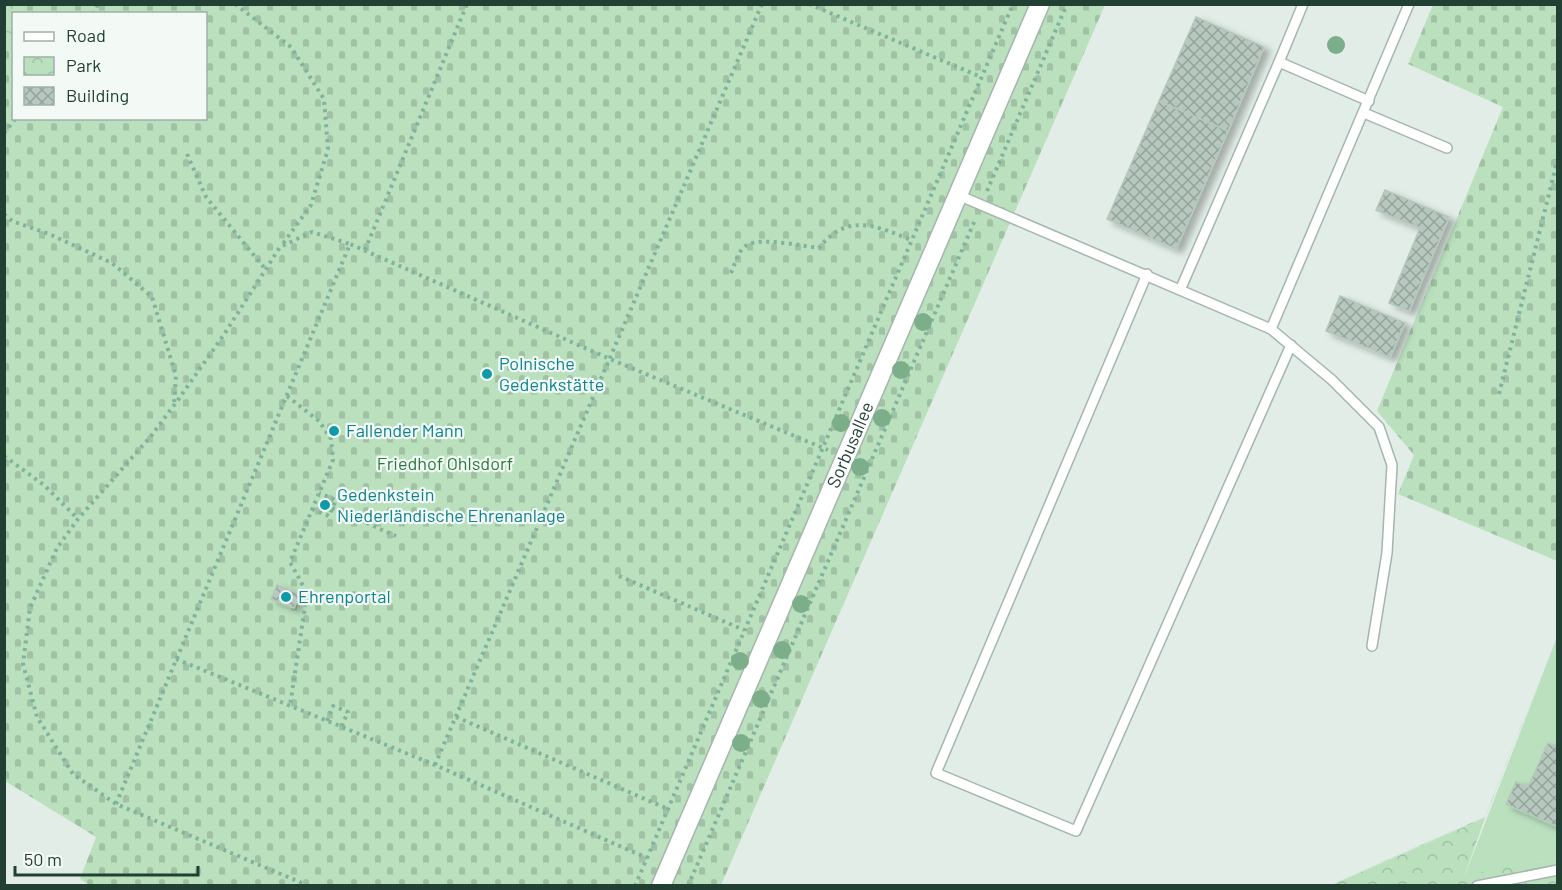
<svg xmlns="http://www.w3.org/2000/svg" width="1562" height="890" font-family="Barlow,sans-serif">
<defs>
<pattern id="cemetery-stones" width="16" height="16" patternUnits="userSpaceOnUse" patternTransform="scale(1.5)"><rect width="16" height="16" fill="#bae0be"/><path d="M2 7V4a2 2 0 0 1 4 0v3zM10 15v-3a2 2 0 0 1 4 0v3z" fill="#a0c1a4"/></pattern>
<pattern id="park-crowns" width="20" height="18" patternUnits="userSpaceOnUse" patternTransform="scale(1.5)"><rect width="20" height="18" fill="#bae0be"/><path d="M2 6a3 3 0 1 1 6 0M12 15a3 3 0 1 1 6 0" fill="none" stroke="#a0c1a4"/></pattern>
<pattern id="building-cross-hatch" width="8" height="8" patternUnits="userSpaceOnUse" patternTransform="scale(1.5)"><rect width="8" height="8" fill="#b7c8bf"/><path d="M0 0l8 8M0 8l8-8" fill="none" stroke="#94a49c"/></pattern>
<filter id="shadow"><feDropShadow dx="6" dy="4" stdDeviation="3" flood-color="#0004"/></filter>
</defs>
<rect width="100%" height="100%" fill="#e2ede7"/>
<g fill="url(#cemetery-stones)">
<polygon points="23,5 1105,5 721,885 91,886 80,879 96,837 5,781 4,40 13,38 14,118 206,118 206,14 21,13"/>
<polygon points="1433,5 1557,5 1557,561 1398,494 1414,455 1377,411 1503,107 1408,64"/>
<polygon points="1557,634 1485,818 1327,886 1485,817"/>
</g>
<g fill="url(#park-crowns)">
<polygon points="5,4 23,5 21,13 14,14 13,38 5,40"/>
<polygon points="1485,818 1465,874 1557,858 1557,885 1329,886"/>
</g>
<polygon fill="#bae0be" points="1557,637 1557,858 1465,875"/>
<g fill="url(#building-cross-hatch)" stroke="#b4c8bd" stroke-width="1.5" filter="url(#shadow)">
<polygon points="1196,17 1264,47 1228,131 1159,101"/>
<polygon points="1159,101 1228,131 1176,249 1107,219"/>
<polygon points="1385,190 1449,217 1409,311 1389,303 1420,228 1376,210"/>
<polygon points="1340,296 1405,323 1390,357 1326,331"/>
<polygon points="277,585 300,594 294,608 271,599"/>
<polygon points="1548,743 1558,747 1558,827 1506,804 1516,782 1528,787"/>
</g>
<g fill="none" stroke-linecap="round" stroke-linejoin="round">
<defs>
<g id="lane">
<polyline points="1279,62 1303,4"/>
<polyline points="1364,113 1447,148"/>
<polyline points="958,195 1271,329 1332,380 1379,427 1392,465 1387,553 1372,646"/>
<polyline points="1147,274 936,773 1076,831 1291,345"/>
<polyline points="1181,288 1279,62 1369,101"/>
<polyline points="1271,329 1409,4"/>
<polyline points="1477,886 1558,870"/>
</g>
<g id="street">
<path id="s1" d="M661 886 1040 4"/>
</g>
</defs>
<use href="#lane" stroke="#a4b6ad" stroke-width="12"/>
<use href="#street" stroke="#a4b6ad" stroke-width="21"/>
<g stroke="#81b39c" stroke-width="4" stroke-dasharray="3 4.5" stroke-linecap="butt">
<polyline points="235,4 291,47 324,99 328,149 311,205 282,245"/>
<polyline points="809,4 981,77"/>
<polyline points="93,14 98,4"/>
<polyline points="4,133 16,118"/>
<polyline points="187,154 206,197 266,270"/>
<polyline points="987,191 1067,4"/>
<polyline points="4,214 12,221 49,234 112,263 152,297 176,376 174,404"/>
<polyline points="365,250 467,4"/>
<path d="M731 273C735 264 738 250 747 245 762 237 802 246 819 248 847 212 877 226 911 240"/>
<polyline points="1499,394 1558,158"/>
<polyline points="287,396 319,421 331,439 333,460 290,562 307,593 290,706"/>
<polyline points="4,456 44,485 78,519"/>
<polyline points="332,508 396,536"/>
<polyline points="312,509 329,516 336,500 319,493"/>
<polyline points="619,576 744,630"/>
<polyline points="176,659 435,765 647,858"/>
<polyline points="456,717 668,809"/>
<polyline points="327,721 333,706 348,712 341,727"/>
<polyline points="435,765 762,4"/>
<polyline points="116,804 350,244 610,359 828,450"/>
<polyline points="309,886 116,804 73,774 37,717 23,664 30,608 57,548 78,519 151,436 178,400 225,333 280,247 312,232 350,244"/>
<polyline points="635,886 1013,4"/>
<polyline points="688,886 975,220"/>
</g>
<use href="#lane" stroke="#fff" stroke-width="9"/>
<use href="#street" stroke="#fff" stroke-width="18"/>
</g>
<g fill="#7cae89">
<circle cx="1336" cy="45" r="9"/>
<circle cx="923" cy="322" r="9"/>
<circle cx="901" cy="370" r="9"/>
<circle cx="882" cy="418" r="9"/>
<circle cx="841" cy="423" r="9"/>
<circle cx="860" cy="467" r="9"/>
<circle cx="801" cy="604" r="9"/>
<circle cx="782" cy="650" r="9"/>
<circle cx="740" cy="661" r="9"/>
<circle cx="761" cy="699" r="9"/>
<circle cx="741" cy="743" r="9"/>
</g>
<g fill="#0f9aa8" stroke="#f3faf5" stroke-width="2">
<circle cx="487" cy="374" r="6"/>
<circle cx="334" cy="431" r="6"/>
<circle cx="325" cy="505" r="6"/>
<circle cx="286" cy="597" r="6"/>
</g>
<g text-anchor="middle" stroke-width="4.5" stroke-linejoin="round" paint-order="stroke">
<g font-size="18" fill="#0d838f" stroke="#f3faf5" text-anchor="start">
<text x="499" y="370">Polnische<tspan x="499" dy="21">Gedenkstätte</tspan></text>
<text x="346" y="437">Fallender Mann</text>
<text x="337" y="501">Gedenkstein<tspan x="337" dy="21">Niederländische Ehrenanlage</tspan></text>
<text x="298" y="603">Ehrenportal</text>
</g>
<g font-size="18" fill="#214033" stroke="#f3faf5">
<text dy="6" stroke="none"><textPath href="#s1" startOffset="480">Sorbusallee</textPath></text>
</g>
<g font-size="18" fill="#287a3c" stroke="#f3faf5">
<text x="445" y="470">Friedhof Ohlsdorf</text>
</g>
</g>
<rect width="1562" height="890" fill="none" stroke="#214033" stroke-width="12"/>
<rect x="12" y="12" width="195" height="108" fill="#f3faf5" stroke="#9fb0a7" stroke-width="1.5"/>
<rect x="24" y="32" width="30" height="9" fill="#ffffff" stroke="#9fb0a7" stroke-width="1.5"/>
<text x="66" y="42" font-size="18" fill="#214033">Road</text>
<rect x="24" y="57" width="30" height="18" fill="url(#park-crowns)" stroke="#9fb0a7" stroke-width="1.5"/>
<text x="66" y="72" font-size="18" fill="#214033">Park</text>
<rect x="24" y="87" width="30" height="18" fill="url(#building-cross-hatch)" stroke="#9fb0a7" stroke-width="1.5"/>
<text x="66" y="102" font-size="18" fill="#214033">Building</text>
<path d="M15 866v9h183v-9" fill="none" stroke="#214033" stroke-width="3"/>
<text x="24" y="866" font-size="18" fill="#214033" stroke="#f3faf5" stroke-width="4.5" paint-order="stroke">50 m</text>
</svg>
